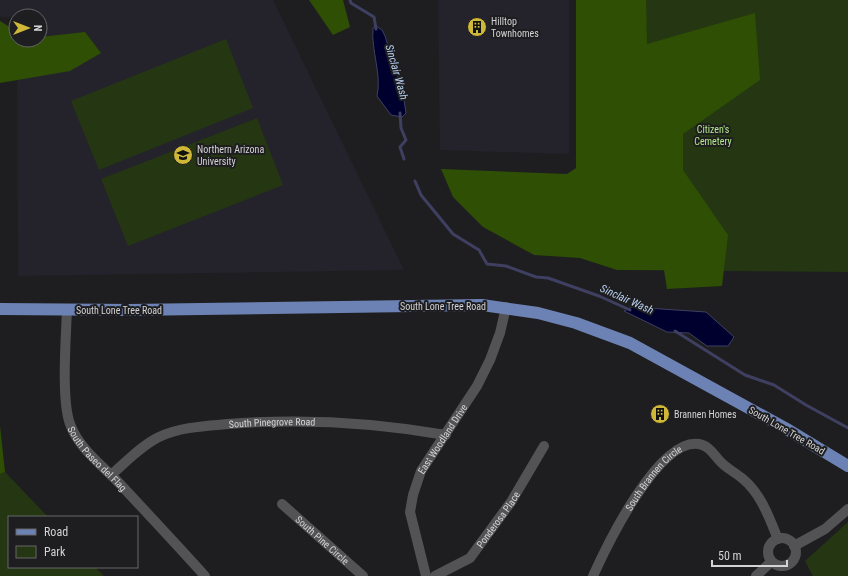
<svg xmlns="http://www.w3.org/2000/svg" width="848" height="576" font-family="'Roboto Condensed',sans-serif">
<rect width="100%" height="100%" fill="#1e1e20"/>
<g fill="#24232b">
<polygon points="0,0 273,0 404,270 18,276 17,40 40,40 40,16 0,17"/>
<polygon points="438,0 569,0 569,154 440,150"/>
</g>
<g fill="#243712">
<polygon points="576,0 848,0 848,272 617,270"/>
<polygon points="226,39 253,108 99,170 71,101"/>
<polygon points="257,118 283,185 128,246 101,179"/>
<polygon points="5,472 48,517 9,517 9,567 95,567 104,576 0,576 0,474"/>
<polygon points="848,522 848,576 813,576 805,561"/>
</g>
<g fill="#2e4f04">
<polygon points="309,0 343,0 350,27 333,35"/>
<polygon points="576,0 646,0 647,44 755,13 760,80 683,134 683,170 728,235 722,286 667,289 664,270 617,270 580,258 534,255 483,227 453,197 441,169 567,174 576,168"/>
<polygon points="0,21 16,31 16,40 40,40 40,37 85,32 101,53 70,71 0,83"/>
<polygon points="0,426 5,472 0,474"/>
</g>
<g fill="#00002f" stroke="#3f3f61">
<path d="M376 26 382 30 385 36 403 94 406 113 402 117 391 115 377 96C382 74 371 51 373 28Z"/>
<polygon points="632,307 706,312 734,337 728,346 707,346 689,333 667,332 624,311"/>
</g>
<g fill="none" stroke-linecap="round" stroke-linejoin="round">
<g stroke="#3f3f61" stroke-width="3">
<polyline points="350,0 351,3 374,17 376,29"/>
<polyline points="400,113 401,128 406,140 400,147 404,159"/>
<polyline points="415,181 421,195 453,234 479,250 487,264 506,266 536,277 548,278 599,296 630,310"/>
<polyline points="675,331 745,375 774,385 806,405 848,428"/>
</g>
<g stroke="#535355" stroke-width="10">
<path id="s1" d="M67 309C66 338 61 399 70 424 79 449 103 466 120 484 149 515 177 545 205 576"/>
<path id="s2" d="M111 475C126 462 142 445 159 437 180 427 205 426 228 424 303 418 372 422 446 435"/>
<path id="s3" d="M282 504 363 576"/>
<circle cx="782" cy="552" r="14"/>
<polyline points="794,546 825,529 848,509"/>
<path id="s4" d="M426 576 410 512 413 495 421 471 477 386 490 360 500 333 506 307"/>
<path id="s5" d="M435 576 470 558 511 502 544 446"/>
<path id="s6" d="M593 576C607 545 659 437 699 444 711 446 715 458 724 465 730 470 737 474 743 479 762 495 769 518 778 539"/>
<polyline points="756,576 771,562"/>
</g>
<polyline stroke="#6c82b5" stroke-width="12" points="0,309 130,310 482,305 538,313 576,323 630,343 785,428 848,466"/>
</g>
<defs>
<symbol id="building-disc" viewBox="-11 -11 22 22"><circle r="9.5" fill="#cfb837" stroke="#1e1e20"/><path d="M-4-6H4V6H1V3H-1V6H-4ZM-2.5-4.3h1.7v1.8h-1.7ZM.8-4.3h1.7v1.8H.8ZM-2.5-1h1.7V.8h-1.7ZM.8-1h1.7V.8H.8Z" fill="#111"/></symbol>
<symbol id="university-disc" viewBox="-11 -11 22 22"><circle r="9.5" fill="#cfb837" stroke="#1e1e20"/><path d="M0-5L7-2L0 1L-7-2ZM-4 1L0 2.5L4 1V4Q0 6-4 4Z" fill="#111"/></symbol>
</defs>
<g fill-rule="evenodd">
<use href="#building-disc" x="466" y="16" width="22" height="22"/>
<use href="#university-disc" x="172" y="144" width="22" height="22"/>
<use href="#building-disc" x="649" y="403" width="22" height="22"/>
</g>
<g text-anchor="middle" stroke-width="4" stroke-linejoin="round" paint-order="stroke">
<g font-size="10" fill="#d3d3d5" stroke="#1e1e20" text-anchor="start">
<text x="491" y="25">Hilltop<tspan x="491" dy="12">Townhomes</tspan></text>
<text x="197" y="153">Northern Arizona<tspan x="197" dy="12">University</tspan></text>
<text x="674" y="418">Brannen Homes</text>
</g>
<g font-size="10" fill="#b4e889" stroke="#1e1e20">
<text x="713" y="133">Citizen's<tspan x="713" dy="12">Cemetery</tspan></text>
</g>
<g font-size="10" fill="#d3d3d5" stroke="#1e1e20">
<text x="443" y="310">South Lone Tree Road</text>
<text x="119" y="314">South Lone Tree Road</text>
<text dy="4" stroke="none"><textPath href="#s2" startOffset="176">South Pinegrove Road</textPath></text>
<text transform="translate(787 430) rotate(30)" y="4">South Lone Tree Road</text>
<text dy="4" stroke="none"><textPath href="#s4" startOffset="147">East Woodland Drive</textPath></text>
<text dy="4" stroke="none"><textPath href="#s1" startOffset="160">South Paseo del Flag</textPath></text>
<text dy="4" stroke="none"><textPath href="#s6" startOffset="116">South Brannen Circle</textPath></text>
<text dy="4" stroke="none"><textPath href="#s5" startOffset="87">Ponderosa Place</textPath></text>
<text dy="4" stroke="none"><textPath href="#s3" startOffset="54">South Pine Circle</textPath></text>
</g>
<g font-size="11" font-style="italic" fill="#b8d0f2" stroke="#1e1e20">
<text transform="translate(397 72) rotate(74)" y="4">Sinclair Wash</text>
<text transform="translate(627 299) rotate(24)" y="4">Sinclair Wash</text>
</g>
</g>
<rect x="8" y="516" width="130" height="52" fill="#1e1e20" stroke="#666668"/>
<rect x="16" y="529" width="20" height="6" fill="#6c82b5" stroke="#666668"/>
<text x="44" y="536" font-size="12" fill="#d3d3d5">Road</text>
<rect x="16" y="546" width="20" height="12" fill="#243712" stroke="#666668"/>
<text x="44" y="556" font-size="12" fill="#d3d3d5">Park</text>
<g transform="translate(28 28) rotate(90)"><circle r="19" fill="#1e1e20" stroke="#666668"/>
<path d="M0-3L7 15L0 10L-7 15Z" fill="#cfb837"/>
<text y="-6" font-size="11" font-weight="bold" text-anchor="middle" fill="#d3d3d5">N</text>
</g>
<path d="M712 560v6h75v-6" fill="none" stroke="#d3d3d5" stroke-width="2"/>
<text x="718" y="560" font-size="12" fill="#d3d3d5" stroke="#1e1e20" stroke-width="3" paint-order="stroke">50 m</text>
</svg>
